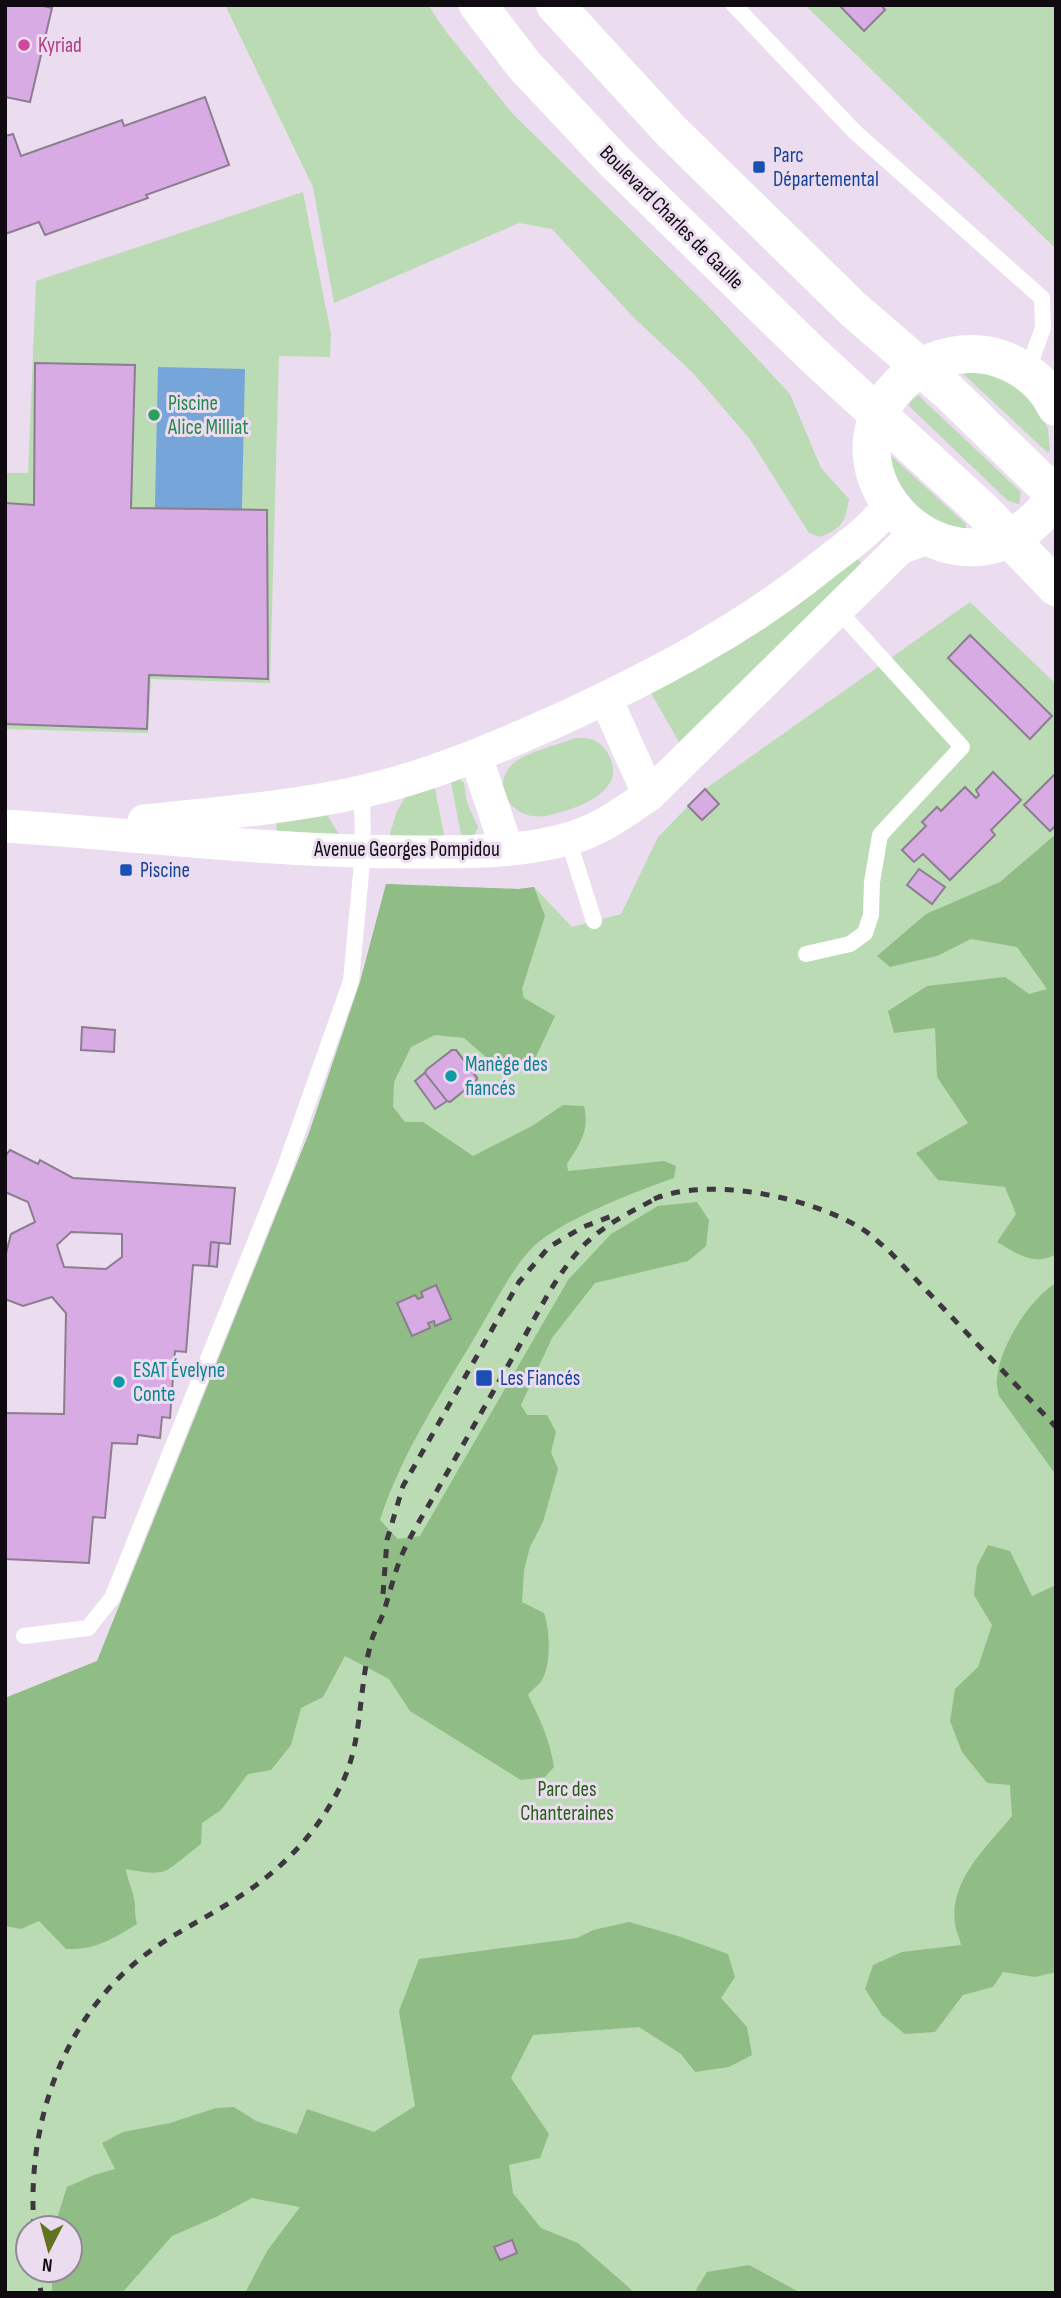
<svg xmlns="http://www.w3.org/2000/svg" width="1061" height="2298" font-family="'Sofia Sans Condensed',sans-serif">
<rect width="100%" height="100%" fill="#ebddef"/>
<g fill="#bbdbb4" fill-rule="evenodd">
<path d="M225 5H428L447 33 512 113 707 305 790 394 821 468 849 499C845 522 843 528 820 537L809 533 749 438 693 373 634 318 552 229 519 223 334 303 313 187Z"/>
<polygon points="805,5 1056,5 1056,249"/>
<polygon points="303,192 331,334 330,357 279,356 270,683 151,679 148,733 5,729 5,473 28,473 36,281"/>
<polygon points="959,370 1012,378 1039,408 1048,429 1050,450 1048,453"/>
<polygon points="918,395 1021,492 1019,504 1008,501 909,406 910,402"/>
<polygon points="887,452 966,524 966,530 943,528 899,494"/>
<polygon points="854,555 863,565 684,751 651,693 767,627"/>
<path d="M970 602 1056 684V2293H5V1698L97 1661 309 1133 360 982 386 884 518 889 534 887 572 927 621 914 658 837 705 789ZM28 2228H70V2270H28Z"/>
<path d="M575 738C579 738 586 738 591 739 609 745 621 772 607 787 594 803 569 810 550 815 514 825 486 785 515 762 526 753 560 744 575 738Z"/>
<polygon points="450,777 459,778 464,783 467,803 478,827 474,837 462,840"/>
<polygon points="434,784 445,839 389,837 397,811 408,792"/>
<polygon points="326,813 340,836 277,832 276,823"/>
</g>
<g fill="#8fbd85">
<path d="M1056 834V1254C1034 1267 1016 1253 997 1242L1016 1214 1005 1187 938 1180 916 1153 968 1123 937 1077 935 1028 894 1033 888 1011 927 986 1005 977 1029 994 1047 989 1017 947 971 939 937 956 890 967 877 956 926 914 1000 882Z"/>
<path d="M386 884 518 889 534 887 545 916 522 989 524 998 555 1016 533 1063 522 1071 500 1069 464 1038 435 1035 411 1047 394 1082 393 1107 405 1122H423L473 1156 532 1126 563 1105 584 1106C590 1130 580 1144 567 1164L568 1171 664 1161 676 1166 674 1178C637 1191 558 1221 531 1249 511 1270 494 1305 479 1330 443 1391 402 1452 380 1520L398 1539 420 1536 568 1280 611 1234 658 1206 697 1202 709 1220 706 1246 688 1261 595 1283 552 1338 521 1405 527 1415H547L556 1432 551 1452 558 1469 543 1522 530 1547 524 1570 522 1602 544 1613C550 1631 552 1666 540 1683 536 1687 531 1691 528 1695 540 1719 550 1740 554 1767L545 1777 521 1780 410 1711 389 1679 345 1656 323 1697 301 1708 291 1745 271 1770 248 1774 221 1810 202 1823 201 1844C194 1849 170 1870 165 1871 153 1875 138 1871 126 1869 127 1880 133 1890 134 1899 136 1908 134 1913 137 1924 112 1939 96 1950 66 1949L39 1921 21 1929 5 1926V1698L97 1661 309 1133 360 982Z"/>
<path d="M1056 1283V1475L999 1396C998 1390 996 1384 997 1379 999 1348 1029 1299 1056 1283Z"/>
<path d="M988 1545 1010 1551 1032 1596 1056 1585V1972L1035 1977 1003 1972 993 1987 963 1995 935 2032 905 2034 882 2015 865 1989 873 1965 902 1952 961 1945C960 1939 956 1931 955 1924 949 1880 987 1847 1012 1816L1010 1785 987 1783 962 1752 950 1721 955 1689 978 1667 992 1625 974 1595 977 1566Z"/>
<polygon points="629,1922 678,1936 728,1954 735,1977 721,1998 747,2027 752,2055 729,2067 695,2072 681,2054 639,2027 533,2035 511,2078 549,2134 540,2158 509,2165 513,2193 541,2228 578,2243 635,2293 245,2293 267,2251 300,2207 252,2198 216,2217 172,2236 122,2293 52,2293 52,2270 70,2270 70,2228 54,2228 67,2187 94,2175 115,2169 102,2143 123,2132 170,2123 216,2108 234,2107 256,2121 297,2134 307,2109 374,2132 415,2106 399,2011 419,1959 577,1938 593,1930"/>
<polygon points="749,2265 801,2293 694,2293 707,2272"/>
</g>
<polygon fill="#76a5da" points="158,367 245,369 239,646 152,644"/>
<g fill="#d8abe5" stroke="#8b7e8e" stroke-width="2" fill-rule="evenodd">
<polygon points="5,5 39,5 52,8 30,102 5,97"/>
<polygon points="839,5 881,5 885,10 864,31"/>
<polygon points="205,97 229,165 146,195 148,198 45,235 39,222 5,234 5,136 13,134 21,156 122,120 124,126"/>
<polygon points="35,363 135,365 131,508 267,510 268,679 149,675 147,729 5,724 5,503 34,505"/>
<polygon points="970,635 1052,716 1030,739 948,658"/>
<polygon points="993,772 1021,800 991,830 995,835 950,880 923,854 914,862 902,850 926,826 922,822 937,807 941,811 965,787 976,798 979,795 976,790"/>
<polygon points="1056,773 1056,825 1050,831 1024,805"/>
<polygon points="705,789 719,804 702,820 688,806"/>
<polygon points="919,869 945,887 932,904 907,885"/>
<polygon points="82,1027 115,1030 114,1052 81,1050"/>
<polygon points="452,1050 456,1050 477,1078 476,1081 450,1102 447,1101 435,1109 415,1081"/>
<polygon points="452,1050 456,1050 477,1078 476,1081 450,1102 447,1101 425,1073 426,1070"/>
<path d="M10 1150 38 1164 40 1160 73 1178 235 1188 230 1244 211 1242 209 1266 193 1265 186 1352 175 1351 170 1418 162 1417 160 1438 138 1435 137 1444 112 1443 105 1518 93 1517 89 1563 5 1559V1413L64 1414 66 1313 52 1297 23 1306 5 1299V1257L11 1234 35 1222 28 1202 5 1192V1156ZM71 1232 122 1234V1257L106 1269 64 1267 57 1245Z"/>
<polygon points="211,1242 219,1243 217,1267 209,1266"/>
<polygon points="436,1285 451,1319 435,1326 434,1321 428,1323 430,1328 412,1336 397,1303 415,1295 418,1299 423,1297 421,1292"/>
<polygon points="512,2240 517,2253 500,2260 494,2247"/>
</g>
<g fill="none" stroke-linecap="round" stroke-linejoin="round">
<g stroke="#fff" stroke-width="16">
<polyline points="734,5 855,132 1042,298 1043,328 1027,372"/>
<polyline points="568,839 594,921"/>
<polyline points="806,954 850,944 865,933 871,915 872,882 880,835 962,747 838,610"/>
<polyline points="24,1636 88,1628 112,1598 284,1170 351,981 363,852 362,792"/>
</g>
<g stroke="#fff" stroke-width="33">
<polyline points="606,699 649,795"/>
<polyline points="476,757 507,849"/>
<path d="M144 821C216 813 289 808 360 792 429 777 494 749 559 720 652 677 743 630 823 565 847 546 872 530 889 505"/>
<path d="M5 826C141 835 277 852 413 852 465 852 520 853 571 838 600 830 624 812 649 795L900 548 928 538"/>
</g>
<g stroke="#fff" stroke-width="38">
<polyline points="478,5 524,65 615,162 812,354 983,511 1056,587"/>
<polyline points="555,5 671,131 853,309 948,391 1056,496"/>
<path d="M1056 407C1042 377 1008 355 975 354 946 353 919 364 899 385 807 481 969 626 1056 495"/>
</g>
<g stroke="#3e3740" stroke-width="5" stroke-dasharray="9 9" stroke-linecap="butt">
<path d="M654 1199C710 1176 808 1197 859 1227 870 1233 879 1243 889 1251L1056 1427"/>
<polyline points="383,1594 387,1540 403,1486 519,1282 549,1247 583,1227 612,1216"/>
<path d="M34 2228C26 2122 64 2012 153 1949 179 1931 207 1917 234 1900 278 1873 314 1837 338 1791 364 1745 357 1693 371 1643 373 1633 379 1624 383 1614 390 1593 395 1569 405 1548 415 1527 428 1507 439 1487 464 1443 489 1399 514 1355 536 1318 555 1274 586 1243 607 1223 636 1209 661 1196"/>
<polyline points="38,2270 41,2293"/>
</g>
</g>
<circle fill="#d1479c" stroke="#ebddef" stroke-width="2.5" cx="24" cy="45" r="7"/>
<g fill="#1a4fb4" stroke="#ebddef" stroke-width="2.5">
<rect x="752" y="160" width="14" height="14" rx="3.5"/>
<rect x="119" y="863" width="14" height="14" rx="3.5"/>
<rect x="475" y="1369" width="18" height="18" rx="3.5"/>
</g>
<circle fill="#2e9e5b" stroke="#ebddef" stroke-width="2.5" cx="154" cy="415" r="7"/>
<g fill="#0f9aa8" stroke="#ebddef" stroke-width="2.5">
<circle cx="451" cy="1076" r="7"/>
<circle cx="119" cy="1382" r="7"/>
</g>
<g text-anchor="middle" stroke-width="6" stroke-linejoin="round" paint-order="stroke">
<g font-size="21" fill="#b23c85" stroke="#ebddef" text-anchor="start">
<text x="38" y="52">Kyriad</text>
</g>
<g font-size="21" fill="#164399" stroke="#ebddef" text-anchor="start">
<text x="773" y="162">Parc<tspan x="773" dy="24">Départemental</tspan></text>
<text x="140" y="877">Piscine</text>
<text x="500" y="1385">Les Fiancés</text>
</g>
<g font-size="21" fill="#0f0b11" stroke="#ebddef">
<text transform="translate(672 217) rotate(45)" y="7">Boulevard Charles de Gaulle</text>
<text x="407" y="856">Avenue Georges Pompidou</text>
</g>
<g font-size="21" fill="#27864d" stroke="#ebddef" text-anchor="start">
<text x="168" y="410">Piscine<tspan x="168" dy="24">Alice Milliat</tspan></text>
</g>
<g font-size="21" fill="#0d838f" stroke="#ebddef" text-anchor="start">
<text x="465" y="1071">Manège des<tspan x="465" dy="24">fiancés</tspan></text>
<text x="133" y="1377">ESAT Évelyne<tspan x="133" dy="24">Conte</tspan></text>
</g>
<g font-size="21" fill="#246015" stroke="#ebddef">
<text x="567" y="1796">Parc des<tspan x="567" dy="24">Chanteraines</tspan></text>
</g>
</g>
<rect width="1061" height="2298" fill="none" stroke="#0f0b11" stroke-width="14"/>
<g transform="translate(49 2249) rotate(186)"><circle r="33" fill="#ebddef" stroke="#938996" stroke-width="2"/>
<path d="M0-5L12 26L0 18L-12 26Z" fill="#627320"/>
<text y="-10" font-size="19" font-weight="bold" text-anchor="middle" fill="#0f0b11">N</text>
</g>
</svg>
